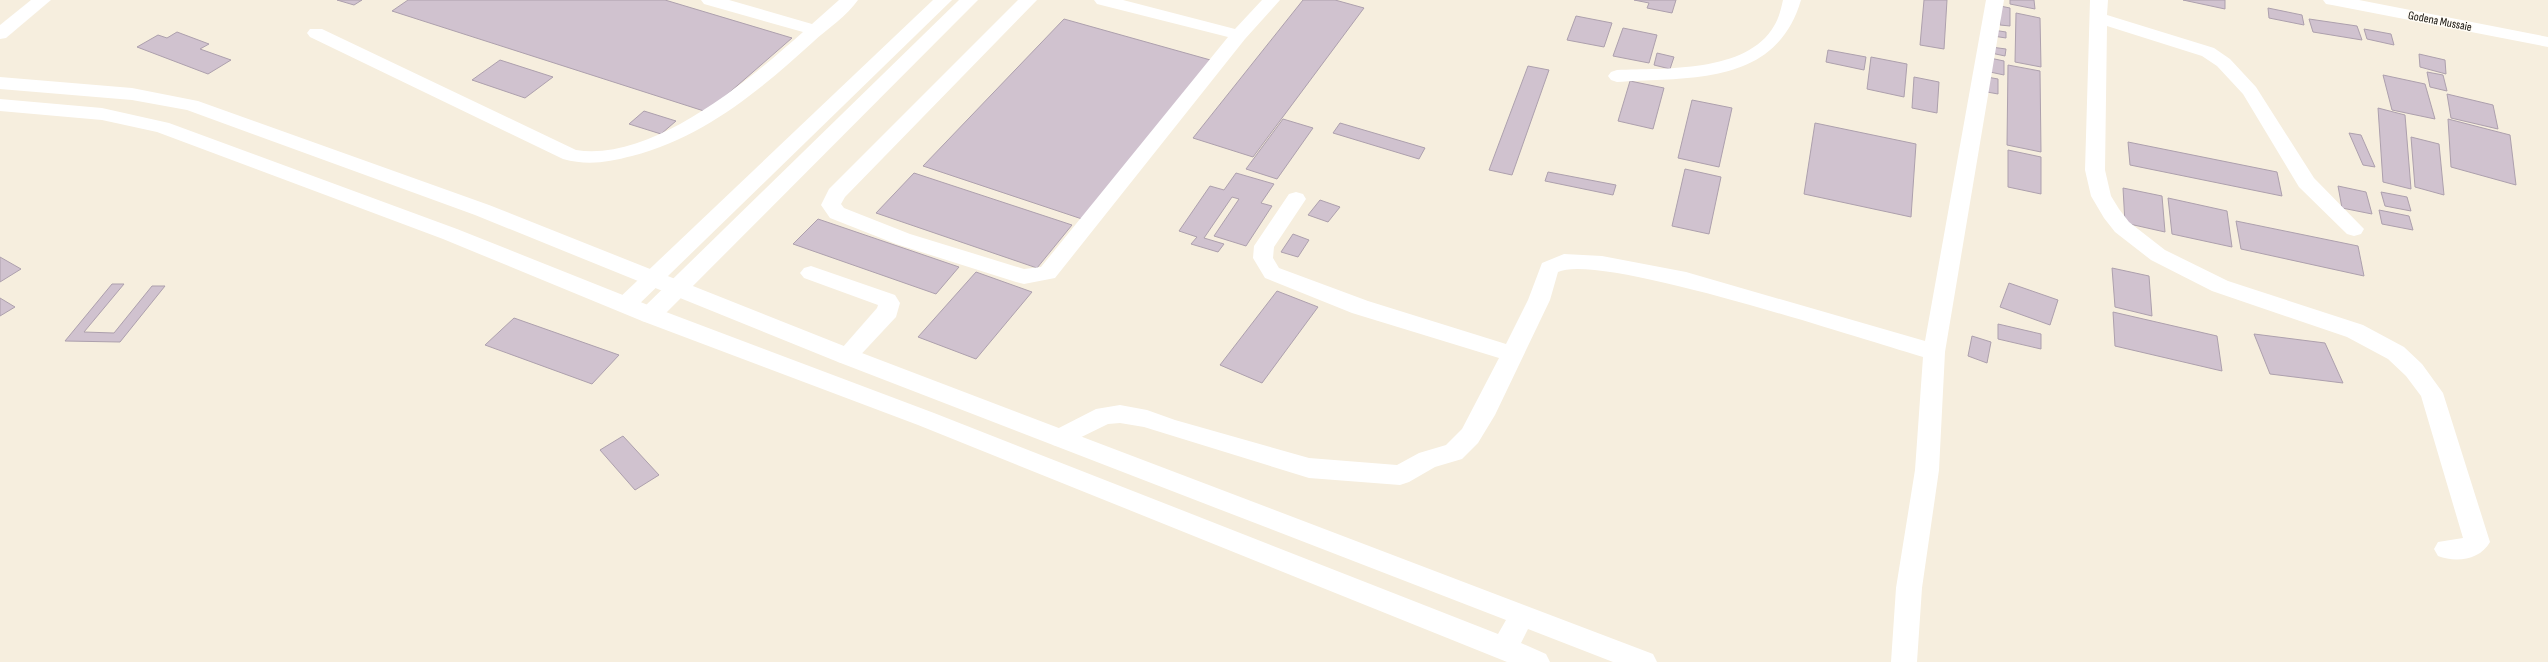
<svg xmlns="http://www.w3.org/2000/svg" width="2548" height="662" font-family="'Sofia Sans Condensed',sans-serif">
<rect width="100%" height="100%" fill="#f6eede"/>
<g fill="#d0c2cf" stroke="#ada0ad">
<polygon points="337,0 362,0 354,5"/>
<polygon points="408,0 665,0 792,38 707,112 392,11"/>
<polygon points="1303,0 1335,0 1364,8 1253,157 1193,138"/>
<polygon points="1634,0 1676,0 1672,13 1647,8 1649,3"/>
<polygon points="1924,0 1947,0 1944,49 1920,45"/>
<polygon points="2010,0 2034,0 2035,9 2010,4"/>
<polygon points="2183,0 2225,0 2225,9"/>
<polygon points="2000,6 2010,8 2010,26 2000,25"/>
<polygon points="2268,8 2302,15 2304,25 2269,18"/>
<polygon points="2016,13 2040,18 2041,67 2015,62"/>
<polygon points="1576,16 1612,23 1604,47 1567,40"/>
<polygon points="1064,19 1214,61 1085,220 923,166"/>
<polygon points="2309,19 2357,26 2362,40 2313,32"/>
<polygon points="1623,28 1657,35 1649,63 1613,56"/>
<polygon points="2364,29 2391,34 2394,45 2367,39"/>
<polygon points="1993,30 2006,32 2006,38 1993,36"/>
<polygon points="177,32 209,44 200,49 231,60 208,74 137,47 158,35 167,38"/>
<polygon points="1991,47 2006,49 2005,56 1991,53"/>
<polygon points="1828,50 1866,57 1864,70 1826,62"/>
<polygon points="1657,53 1674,57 1670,69 1654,65"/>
<polygon points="2419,54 2445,60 2446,74 2420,67"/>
<polygon points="1871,57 1907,64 1904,97 1867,89"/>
<polygon points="1990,58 2004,61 2004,75 1990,72"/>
<polygon points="500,60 553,77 525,98 472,80"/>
<polygon points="2008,65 2040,71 2041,152 2007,145"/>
<polygon points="1528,66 1549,70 1512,175 1489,170"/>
<polygon points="2427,72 2443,75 2447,91 2430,87"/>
<polygon points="2383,75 2425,84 2435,119 2392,110"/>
<polygon points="1914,77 1939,82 1937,113 1912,108"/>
<polygon points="1987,77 1998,79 1998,94 1987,92"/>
<polygon points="1630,81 1664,88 1653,129 1618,121"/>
<polygon points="2447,94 2493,105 2498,129 2451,118"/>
<polygon points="1692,100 1732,108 1719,167 1678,158"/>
<polygon points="2378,108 2405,115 2411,189 2383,182"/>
<polygon points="644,111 676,121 661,134 629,124"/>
<polygon points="1283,119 1313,128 1277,179 1246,169"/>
<polygon points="2448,119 2510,135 2516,185 2451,167"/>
<polygon points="1340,123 1425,148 1419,159 1333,133"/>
<polygon points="1815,123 1916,144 1911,217 1804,194"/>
<polygon points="2349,133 2361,135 2375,167 2363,165"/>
<polygon points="2411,137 2439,144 2444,195 2415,187"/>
<polygon points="2128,142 2277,172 2282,196 2130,165"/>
<polygon points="2008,150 2041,157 2041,194 2008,187"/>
<polygon points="1685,169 1721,177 1709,234 1672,226"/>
<polygon points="1548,172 1616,185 1613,195 1545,181"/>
<polygon points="914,173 1072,225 1037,268 876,213"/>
<polygon points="1236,173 1274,184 1261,203 1272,206 1246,246 1214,236 1239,199 1232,197 1204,238 1224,244 1218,252 1191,244 1197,237 1179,231 1210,186 1224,190"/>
<polygon points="2338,186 2366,192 2372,214 2342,208"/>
<polygon points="2123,188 2162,196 2165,232 2125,223"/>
<polygon points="2381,192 2407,197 2411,211 2385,206"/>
<polygon points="2168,198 2227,211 2232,247 2172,234"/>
<polygon points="1320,200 1340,207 1328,222 1308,215"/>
<polygon points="2379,210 2409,216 2413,230 2382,224"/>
<polygon points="818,219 959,267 936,294 793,244"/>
<polygon points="2236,221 2358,246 2364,276 2241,249"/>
<polygon points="1293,234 1309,240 1298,257 1281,252"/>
<polygon points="0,257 21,269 0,282"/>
<polygon points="2112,268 2149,276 2152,316 2115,307"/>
<polygon points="976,272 1032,292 976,359 918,337"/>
<polygon points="2009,283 2058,300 2050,325 2000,307"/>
<polygon points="112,284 124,284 84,332 114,333 152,286 165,286 120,342 65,341"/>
<polygon points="1277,291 1318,307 1262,383 1220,365"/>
<polygon points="0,298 15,307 0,316"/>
<polygon points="2113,312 2217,336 2222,371 2115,346"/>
<polygon points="514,318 619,355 592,384 485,345"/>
<polygon points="1998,324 2041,334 2041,349 1998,339"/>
<polygon points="2254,334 2325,343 2343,383 2270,374"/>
<polygon points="1972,336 1991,342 1987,363 1968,356"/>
<polygon points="623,436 659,475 635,490 600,450"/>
</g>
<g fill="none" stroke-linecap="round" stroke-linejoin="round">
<g fill="#fff" fill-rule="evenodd">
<polygon points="31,0 51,0 6,38 0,39 0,25"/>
<path d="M701 0H729L812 24 839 0H858C847 16 827 29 813 42 759 91 704 137 632 156 608 162 588 166 563 159L310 37 307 33 310 29H322L576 150C653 162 749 80 803 32L704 4Z"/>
<polygon points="933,0 952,0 633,310 625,313 617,310 614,305 617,300"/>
<polygon points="959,0 978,0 658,321 650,323 642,321 639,315 642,309"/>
<polygon points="1018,0 1037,0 845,197 841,204 844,208 910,234 1024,269 1041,267 1228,37 1097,4 1094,0 1123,0 1235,29 1262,0 1280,0 1245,39 1055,278 1024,284 1016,282 896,244 830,218 821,205 829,189"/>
<path d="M1783 0H1801C1776 86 1690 77 1617 82L1611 80 1608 76 1611 72 1617 70C1664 68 1747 73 1774 26 1779 18 1781 9 1783 0Z"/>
<path d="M1986 0H2004L1945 352 1939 470 1922 588 1917 662H1891L1896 588 1915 470 1923 357C1863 340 1601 252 1558 272L1550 300 1495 415 1478 443 1462 459 1435 467 1409 482 1400 485 1309 478 1144 427 1120 423 1108 424 1061 447 1053 445 1049 438 1053 431 1096 409 1120 405 1147 410 1175 420 1309 458 1397 465 1419 453 1446 445 1462 429 1499 358 1352 313 1265 278 1253 258 1254 246 1289 194 1296 192 1303 194 1306 199 1274 247 1273 258 1279 268 1368 301 1506 344 1528 300 1542 263 1564 254 1602 256 1686 272 1925 341Z"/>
<path d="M2090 0H2108L2107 15 2214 48 2230 59 2256 87 2314 178 2364 229 2361 234 2354 236 2347 234 2299 187 2243 94 2217 66 2202 56 2107 26 2105 170 2111 196 2119 209 2129 222 2165 250 2228 281 2363 325 2404 347 2422 364 2443 393 2490 542C2480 560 2456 563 2438 556L2434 549 2438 542 2463 538 2421 396 2406 376 2388 359 2347 337 2212 291 2151 260 2115 232 2104 218 2091 196 2085 170Z"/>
<polygon points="2323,0 2359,0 2548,37 2548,47 2332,5 2326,4"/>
<polygon points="811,266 895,295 900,303 896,317 854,362 846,364 838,362 835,356 877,308 878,305 804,278 800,273 804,268"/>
</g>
<polygon fill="#fff" fill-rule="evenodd" points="0,77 132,88 198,101 489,205 854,350 1653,654 1657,662 1613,662 1528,629 1521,643 1546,654 1550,662 1507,662 918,425 642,321 443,239 157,132 102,120 0,111 0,99 102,108 169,123 457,229 658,309 934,413 1498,634 1506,620 838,362 475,215 187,110 132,100 0,89"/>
</g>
<g text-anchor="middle" stroke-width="3" stroke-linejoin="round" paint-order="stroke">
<g font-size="12" fill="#120f0a" stroke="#fffcf5">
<text transform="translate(2440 21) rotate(11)" y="4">Godena Mussaie</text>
</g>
</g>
</svg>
